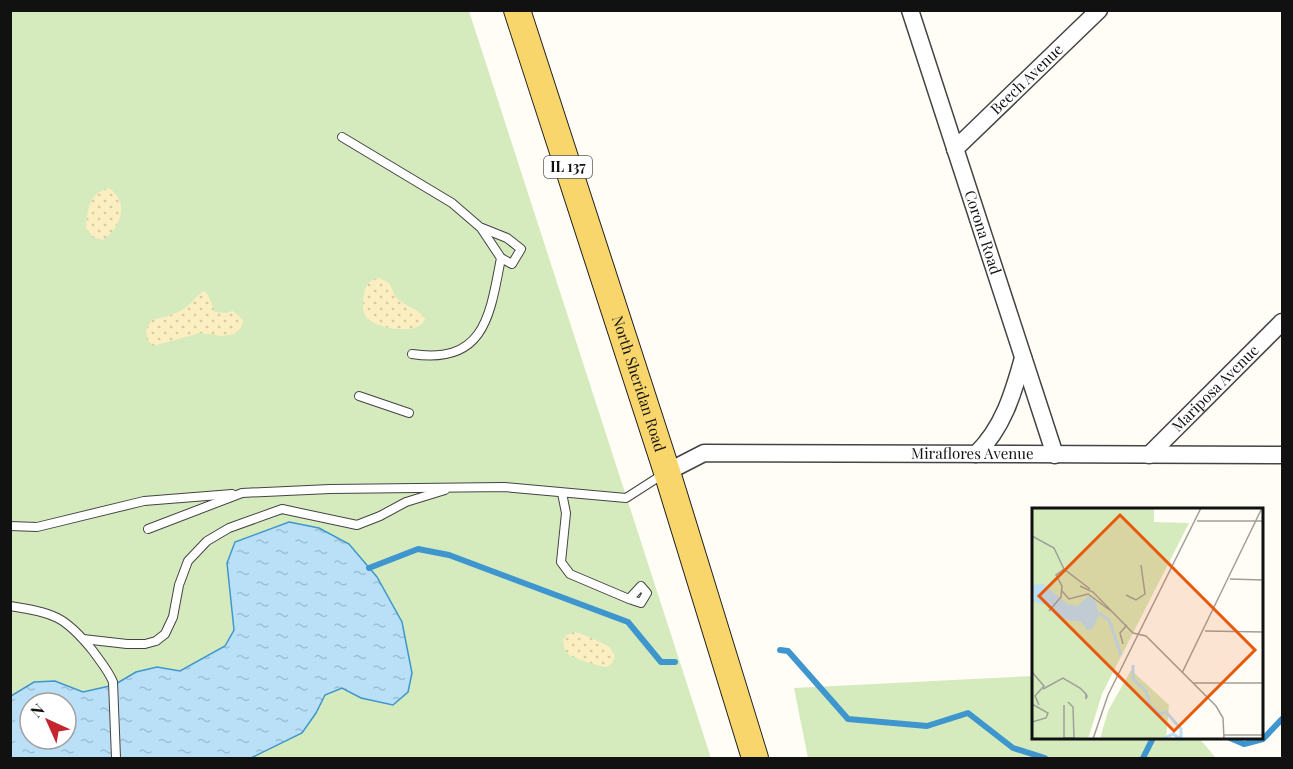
<svg xmlns="http://www.w3.org/2000/svg" width="1293" height="769" font-family="'Playfair Display',serif">
<defs>
<pattern id="sand-dots" width="8" height="8" patternUnits="userSpaceOnUse" patternTransform="scale(1.5)"><rect width="8" height="8" fill="#fbeec1"/><path d="M2 2h.1M6 6h.1" fill="none" stroke="#d6cba5" stroke-width="1.8" stroke-linecap="round"/></pattern>
<pattern id="water-ripples" width="26" height="14" patternUnits="userSpaceOnUse" patternTransform="scale(1.5)"><rect width="26" height="14" fill="#b9e0f7"/><path d="M2 4q2-2 4 0t4 0M15 11q2-2 4 0t4 0" fill="none" stroke="#9ebfd3"/></pattern>
</defs>
<rect width="100%" height="100%" fill="#fffdf5"/>
<g fill="#d5ebbd" fill-rule="evenodd">
<path d="M10 11H469L711 758H11ZM30 703H66V739H30Z"/>
<polygon points="1033,676 1034,738 1199,738 1216,758 808,758 794,688"/>
</g>
<g fill="url(#sand-dots)">
<path d="M109 188C130 203 121 227 103 240L93 237 86 228C88 209 88 194 109 188Z"/>
<path d="M379 278 389 283C392 287 393 293 396 297 404 307 419 308 425 319 418 337 375 328 366 317 362 310 363 301 364 294 366 284 370 280 379 278Z"/>
<path d="M204 291 208 295 215 312 225 313 233 311 243 320 242 326 235 334 223 336 200 333 153 346 147 339 146 329 152 320C164 317 175 315 185 308 193 303 194 297 204 291Z"/>
<path d="M574 632C587 635 597 641 609 646L615 656C613 661 612 665 606 667 602 667 570 657 568 654 564 650 564 645 563 640L567 635Z"/>
</g>
<path fill="url(#water-ripples)" stroke="#3f96cf" stroke-width="1.5" fill-rule="evenodd" d="M289 522 319 528 349 544 377 577 402 622 412 673 408 692 393 705 361 698 342 688 325 695 316 713 302 733 251 758H11V696L34 682 55 681 83 692 114 685 136 672 157 667 180 671 225 646 234 630 227 563 235 542ZM30 703H66V739H30Z"/>
<g fill="none" stroke-linecap="round" stroke-linejoin="round">
<g stroke="#3f96cf" stroke-width="6">
<polyline points="369,568 418,549 449,555 628,622 661,662 675,662"/>
<polyline points="780,650 788,651 848,719 927,726 968,713 1013,748 1045,758"/>
<polyline points="1230,738 1244,744 1263,739 1282,719"/>
<polyline points="1143,758 1153,738"/>
</g>
<defs>
<g id="service">
<path d="M342 137 452 203 481 228 501 258C490 315 485 365 412 354"/>
<polyline points="482,228 507,238 521,249 512,264 501,258"/>
<polyline points="359,396 409,413"/>
<polyline points="562,493 566,513 561,562 570,574 629,599 641,603 647,593 641,586 629,599"/>
<polyline points="10,526 37,527 144,501 232,494"/>
<polyline points="148,529 242,493 330,489 504,487 626,498 665,473"/>
<path d="M10 606C54 613 65 616 93 651 100 661 108 670 113 682L116 758"/>
<polyline points="83,639 127,644 145,644 156,641 165,634 173,617 179,585 188,561 207,541 229,528 282,509 357,525 380,516 406,502 445,490"/>
</g>
<g id="minor">
<path id="s1" d="M910 10 1055 455"/>
<path id="s2" d="M955 149 1099 10"/>
<path d="M976 454C1003 428 1013 394 1023 358"/>
<path id="s3" d="M1149 455 1282 322"/>
<path id="s4" d="M667 472 704 453 1282 455"/>
</g>
<g id="primary">
<path id="s5" d="M517 10 667 472 755 758"/>
</g>
</defs>
<use href="#service" stroke="#444" stroke-width="10"/>
<use href="#minor" stroke="#444" stroke-width="19"/>
<use href="#primary" stroke="#222" stroke-width="28"/>
<use href="#service" stroke="#fff" stroke-width="8"/>
<use href="#minor" stroke="#fff" stroke-width="16"/>
<use href="#primary" stroke="#f9d66b" stroke-width="26"/>
</g>
<g text-anchor="middle" stroke-width="6" stroke-linejoin="round" paint-order="stroke">
<rect fill="#fff" stroke="#585858" stroke-width="1.5" x="544" y="156" width="48" height="22" rx="4.5"/>
<g font-size="14" font-weight="bold" fill="#111">
<text x="568" y="172">IL 137</text>
</g>
<g font-size="15" fill="#111" stroke="#fff">
<text dy="5" stroke="none"><textPath href="#s2" startOffset="100">Beech Avenue</textPath></text>
<text dy="5" stroke="none"><textPath href="#s1" startOffset="234">Corona Road</textPath></text>
<text dy="5" stroke="none"><textPath href="#s5" startOffset="393">North Sheridan Road</textPath></text>
<text dy="5" stroke="none"><textPath href="#s3" startOffset="94">Mariposa Avenue</textPath></text>
<text dy="5" stroke="none"><textPath href="#s4" startOffset="310">Miraflores Avenue</textPath></text>
</g>
</g>
<g transform="translate(1032 508)">
<rect width="231" height="231" fill="#fffdf5"/>
<path d="M0 0H122V14L157 15 70 186 56 231H0ZM99 162 137 197 134 231H68L76 203Z" fill="#d5ebbd"/>
<path d="M11 76 36 96 46 98 56 88 63 92 67 107 60 121 55 122 49 114 26 110 19 98 0 93V77Z" fill="#b9e0f7"/>
<path fill="none" stroke="#b9e0f7" stroke-width="3" d="M67 105 77 112 89 147M101 157V171L114 183 118 197 128 206 134 204 149 221V231L141 226 130 231"/>
<path fill="none" stroke="#a09f9a" stroke-width="1.5" d="M165 13H231M0 28 22 40 32 61 58 81M198 71 231 72M48 78 61 84 101 125 114 128 184 198 191 210 192 231M30 83 37 91 56 86 79 103M94 87 104 92 113 86 109 57M17 103 29 89 30 78 24 67 32 61M173 123 231 124M91 136 88 125 95 117M0 164 12 178 3 188 7 197M150 165 230 0M161 175H231M11 181 31 170 48 180 54 186 55 188 54 191V186M36 194 41 199 42 231M0 196 16 205 14 210 0 214M32 197V230H42M192 227H231M61 231 76 187 169 0"/>
<path fill="#e8590c" fill-opacity="0.15" stroke="#e8590c" stroke-width="3" d="M88 7 223 142 142 223 7 88Z"/>
<rect width="231" height="231" fill="none" stroke="#111" stroke-width="3"/>
</g>
<rect width="1293" height="769" fill="none" stroke="#111111" stroke-width="24"/>
<g transform="translate(48 721) rotate(315)"><circle r="28" fill="#ffffff" stroke="#a0a0a0" stroke-width="1.5"/>
<path d="M0-4.5L10 22L0 15L-10 22Z" fill="#c4262e"/>
<text y="-9" font-size="16" font-weight="bold" text-anchor="middle" fill="#111111">N</text>
</g>
</svg>
